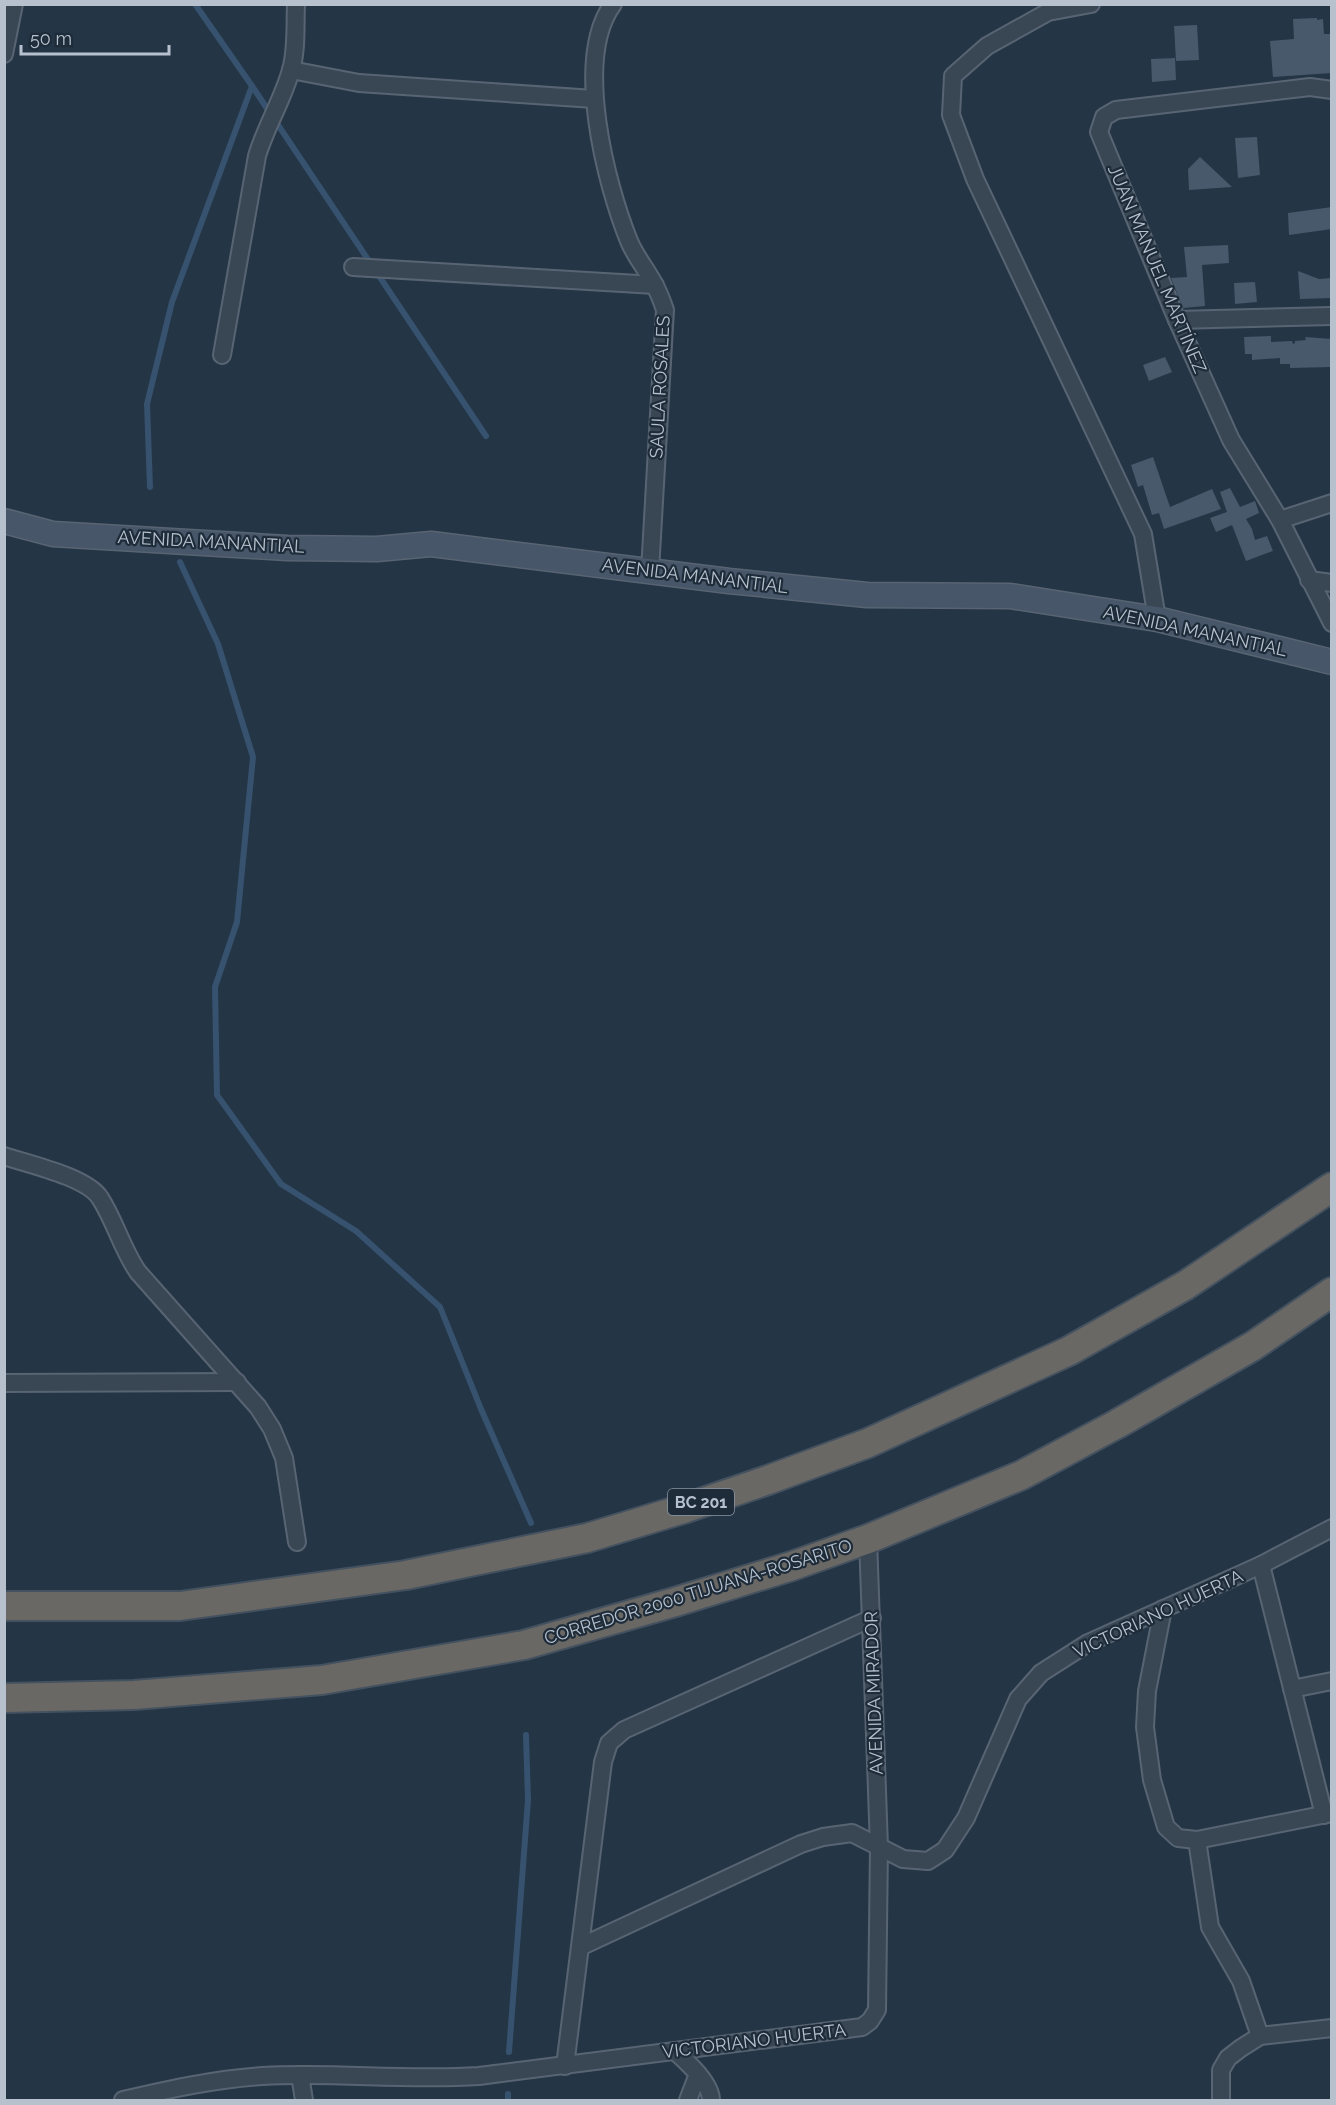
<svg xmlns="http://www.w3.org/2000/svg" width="1336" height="2105" font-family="Raleway,sans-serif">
<rect width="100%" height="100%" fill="#243546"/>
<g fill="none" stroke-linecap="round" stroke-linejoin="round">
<g stroke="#36526e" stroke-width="6">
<polyline points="252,86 486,436"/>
<polyline points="150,487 147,404 172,302 252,86 195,4"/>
<polyline points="180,562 218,644 253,757 237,922 215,987 217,1095 281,1184 356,1231 440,1307 481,1409 531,1523"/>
<polyline points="509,2052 528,1800 526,1735"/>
<polyline points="508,2094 508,2100"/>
</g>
</g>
<g fill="#48596c">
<polygon points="1317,18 1317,20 1323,19 1324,34 1332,34 1332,73 1273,77 1270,41 1294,39 1293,19"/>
<polygon points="1197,25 1199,60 1176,61 1174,26"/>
<polygon points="1175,58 1176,80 1152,82 1151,59"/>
<polygon points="1257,137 1260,175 1238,178 1235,138"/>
<polygon points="1200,157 1232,187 1189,190 1188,169"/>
<polygon points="1332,207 1332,229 1289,235 1288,213"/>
<polygon points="1228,245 1229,263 1202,265 1205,306 1183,308 1171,278 1187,277 1184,247"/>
<polygon points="1298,271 1319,279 1332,278 1332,298 1300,299"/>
<polygon points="1255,282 1257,302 1235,304 1234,283"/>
<polygon points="1271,336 1271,342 1292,341 1293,344 1295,343 1295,341 1306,340 1305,337 1332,339 1332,367 1290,368 1290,364 1280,364 1280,358 1252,360 1252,354 1245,354 1244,337"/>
<polygon points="1165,357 1172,372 1149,381 1143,365"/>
<polygon points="1153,457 1170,507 1212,489 1221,509 1164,529 1159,513 1152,515 1143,485 1138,487 1131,465"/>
<polygon points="1230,488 1240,507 1255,501 1259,513 1246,519 1252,529 1255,540 1267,536 1273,551 1246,561 1232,525 1216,532 1210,518 1227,512 1220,492"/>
</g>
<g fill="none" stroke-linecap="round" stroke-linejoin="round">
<defs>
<g id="minor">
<path d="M613 4C573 58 606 184 629 241 635 256 647 270 654 284 659 293 662 301 665 310L650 571"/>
<polyline points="1091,4 1048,12 987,46 953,76 951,115 975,179 1143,534 1157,619"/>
<polyline points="4,54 14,4"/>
<polyline points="291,70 359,83 594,99"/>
<polyline points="1332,90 1310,87 1116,110 1104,117 1099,132 1177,320 1231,440 1280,520 1332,623"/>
<polyline points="353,267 655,285"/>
<polyline points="1177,320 1332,316"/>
<path d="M222 355 257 156C266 126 283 99 291 70 297 49 295 25 296 4"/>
<polyline points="1280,520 1332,503"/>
<polyline points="1309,580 1332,583"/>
<path d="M4 1156C28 1164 87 1177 100 1198 115 1221 122 1249 138 1272L258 1407 272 1429 284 1458 297 1542"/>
<polyline points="4,1383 237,1382"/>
<polyline points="1261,1565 1324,1815"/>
<polyline points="1163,1609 1147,1691 1145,1727 1152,1780 1166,1827 1178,1838 1197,1840 1332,1813"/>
<polyline points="1292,1689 1332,1681"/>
<polyline points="1197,1840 1210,1927 1241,1981 1260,2036"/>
<polyline points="580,1947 801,1844 823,1837 852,1833 903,1859 928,1861 945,1850 966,1818 1018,1699 1041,1673 1088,1643 1261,1565 1332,1528"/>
<path d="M675 2051C687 2062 711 2083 711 2100"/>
<polyline points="565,2066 603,1762 609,1743 624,1730 872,1618"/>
<polyline points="300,2075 304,2100"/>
<path d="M123 2100C170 2089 216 2079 263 2076 335 2072 407 2081 479 2076L862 2027 870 2021 877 2010 879 1847 868 1539"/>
<polyline points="688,2100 698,2074"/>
<polyline points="1221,2100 1221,2070 1228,2058 1241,2048 1260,2036 1332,2028"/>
</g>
<polyline id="secondary" points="4,521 53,534 287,548 377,549 431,544 729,581 867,595 1010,596 1157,619 1332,662"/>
<g id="trunk">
<polyline points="4,1606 180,1606 406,1575 587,1538 683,1509 768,1480 868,1443 1069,1351 1186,1285 1332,1187"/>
<polyline points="4,1698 134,1695 322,1680 524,1645 675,1602 792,1566 868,1539 1022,1475 1117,1424 1253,1346 1332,1292"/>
</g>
</defs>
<use href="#minor" stroke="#586472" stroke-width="20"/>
<use href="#secondary" stroke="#586472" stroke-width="27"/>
<use href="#trunk" stroke="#44515f" stroke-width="32"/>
<use href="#minor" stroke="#394755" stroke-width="16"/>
<use href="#secondary" stroke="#475668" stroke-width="24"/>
<use href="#trunk" stroke="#6a6865" stroke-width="28"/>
</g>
<g text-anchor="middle" stroke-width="4.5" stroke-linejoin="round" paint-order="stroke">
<rect fill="#1e2c3a" stroke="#8994a2" stroke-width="1.5" x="668" y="1489" width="66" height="26" rx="4.5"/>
<g font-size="16" font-weight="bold" fill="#b7c1ce">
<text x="701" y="1508">BC 201</text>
</g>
<g font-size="18" fill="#b7c1ce" stroke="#1e2c3a">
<text transform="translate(1157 269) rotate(67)" y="6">JUAN MANUEL MARTÍNEZ</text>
<text transform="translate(660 387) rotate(-87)" y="6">SAULA ROSALES</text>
<text transform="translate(211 542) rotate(3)" y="6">AVENIDA MANANTIAL</text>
<text transform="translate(695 576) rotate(7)" y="6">AVENIDA MANANTIAL</text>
<text transform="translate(1195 631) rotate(12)" y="6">AVENIDA MANANTIAL</text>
<text transform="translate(698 1592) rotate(-17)" y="6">CORREDOR 2000 TIJUANA-ROSARITO</text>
<text transform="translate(1158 1614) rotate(-25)" y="6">VICTORIANO HUERTA</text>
<text transform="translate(874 1693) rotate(-92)" y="6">AVENIDA MIRADOR</text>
<text transform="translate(754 2041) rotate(-7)" y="6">VICTORIANO HUERTA</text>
</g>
</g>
<rect width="1336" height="2105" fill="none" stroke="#b7c1ce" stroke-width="12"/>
<path d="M21 45v9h148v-9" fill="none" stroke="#b7c1ce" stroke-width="3"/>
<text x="30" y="45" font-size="18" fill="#b7c1ce" stroke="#1e2c3a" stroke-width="4.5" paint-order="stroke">50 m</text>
</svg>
